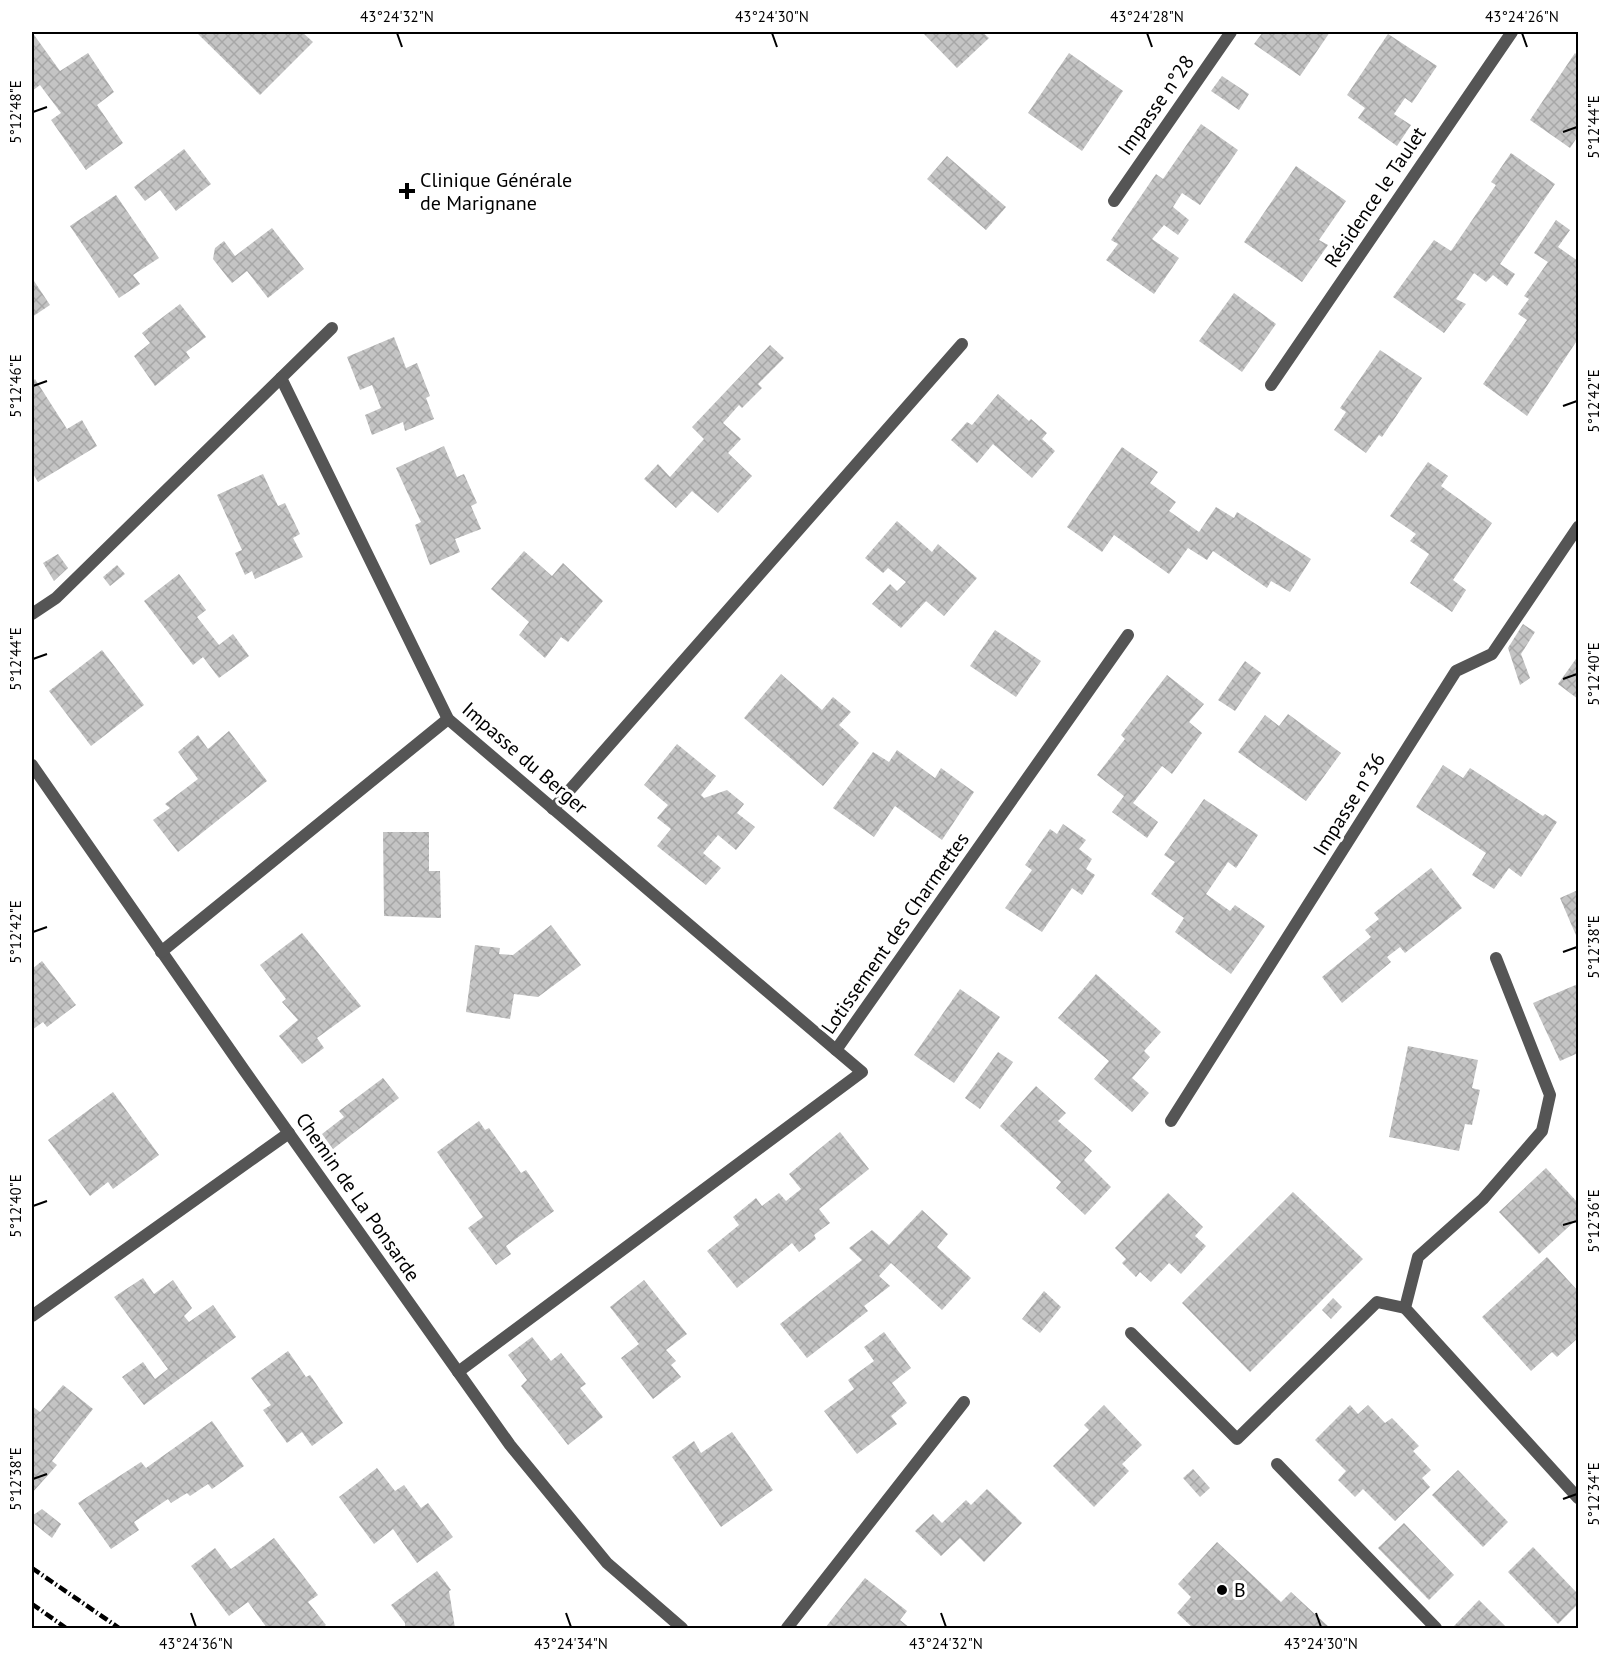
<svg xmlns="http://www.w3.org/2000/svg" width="1610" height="1660" font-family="'PT Sans',sans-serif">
<defs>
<pattern id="building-cross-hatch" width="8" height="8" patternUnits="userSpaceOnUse" patternTransform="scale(1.5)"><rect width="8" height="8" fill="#c4c4c4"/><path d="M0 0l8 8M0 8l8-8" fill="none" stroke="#a7a7a7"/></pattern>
</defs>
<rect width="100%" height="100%" fill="#fff"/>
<g fill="url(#building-cross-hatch)">
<polygon points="32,32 60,71 88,53 114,92 97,105 123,143 86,170 51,120 61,113 40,85 32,91"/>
<polygon points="196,32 302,32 313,42 260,95"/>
<polygon points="922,32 982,32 989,38 957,68"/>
<polygon points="1263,32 1330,32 1300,76 1254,44"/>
<polygon points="1388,34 1437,66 1412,103 1405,98 1394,114 1411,125 1397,146 1358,118 1365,108 1347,95"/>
<polygon points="1069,53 1123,91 1082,151 1028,113"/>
<polygon points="1575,53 1578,56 1578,136 1570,148 1530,120"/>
<polygon points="1222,76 1249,94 1239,110 1211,91"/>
<polygon points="1201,124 1238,150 1200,205 1182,193 1173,207 1189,220 1178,235 1164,225 1152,239 1179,258 1154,294 1106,260 1118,244 1111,240 1156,174 1163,179"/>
<polygon points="184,149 211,184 176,211 160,190 145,201 134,187"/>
<polygon points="1511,153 1555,184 1500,264 1515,274 1507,286 1493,275 1486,282 1474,273 1456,299 1466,304 1444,333 1393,297 1434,240 1451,251 1496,185 1491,182"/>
<polygon points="947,156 1006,207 986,230 927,179"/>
<polygon points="1296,166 1346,201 1319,240 1328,245 1302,282 1244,242"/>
<polygon points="116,195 159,258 133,275 140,284 119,298 70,226"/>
<polygon points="1556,220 1570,230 1558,247 1578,261 1578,339 1527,416 1483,384 1527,320 1518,314 1529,299 1524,296 1548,262 1534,253"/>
<polygon points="272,228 304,269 268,298 247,271 232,283 213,259 215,248 224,241 235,256"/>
<polygon points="32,278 50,305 32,317"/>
<polygon points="1234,293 1276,324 1242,372 1199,341"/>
<polygon points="180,304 206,337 186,352 190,358 155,386 134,356 150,343 142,333"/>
<polygon points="394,337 406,368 417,363 430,396 426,398 434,419 405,431 403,422 372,435 365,415 381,408 372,385 360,390 347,357"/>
<polygon points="770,345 784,358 758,384 762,388 742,408 739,405 723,423 741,439 728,453 752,476 718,513 692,491 676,508 644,479 658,464 670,477 704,439 692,427"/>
<polygon points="1380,350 1422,378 1382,437 1379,435 1366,453 1334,430 1346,412 1340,408"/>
<polygon points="35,379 67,429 82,420 97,446 38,482 32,472 32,382"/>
<polygon points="998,394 1029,421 1031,419 1047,433 1042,439 1055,451 1032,478 993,444 977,463 951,440 967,422 972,425"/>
<polygon points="444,446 457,477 464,474 477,503 471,506 481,529 455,539 460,552 430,565 415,525 421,522 396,468"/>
<polygon points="1122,447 1158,472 1150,483 1176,502 1169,511 1199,532 1216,507 1234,518 1237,512 1311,559 1290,592 1271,581 1267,588 1213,551 1207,560 1188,548 1169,574 1114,535 1102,552 1067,527"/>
<polygon points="1428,462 1448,476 1441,486 1492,523 1453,580 1466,590 1452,612 1410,583 1429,554 1410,541 1416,534 1390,516"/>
<polygon points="263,474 278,506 285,503 300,534 293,538 303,557 255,579 252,571 245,575 235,553 242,550 217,495"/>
<polygon points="897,521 932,552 938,544 977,578 944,616 926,601 901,628 872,604 890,584 897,591 906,582 888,568 883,573 865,558"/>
<polygon points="524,551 552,576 563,563 603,601 568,642 561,637 545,658 519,635 529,622 491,589"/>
<polygon points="58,554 68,568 54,581 43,563"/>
<polygon points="117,565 125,574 110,586 103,577"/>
<polygon points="179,574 206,610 197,617 219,645 233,634 249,656 219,678 203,657 193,665 144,601"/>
<polygon points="1523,624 1535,632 1521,654 1530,678 1520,685 1508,648"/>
<polygon points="995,630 1041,661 1016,697 970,666"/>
<polygon points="102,650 144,705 91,746 49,691"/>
<polygon points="1578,656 1578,699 1558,684"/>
<polygon points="1245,661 1261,673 1235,711 1218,700"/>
<polygon points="781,674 822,710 833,697 851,712 839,725 859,743 823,786 744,718"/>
<polygon points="1167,675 1204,704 1189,722 1202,733 1172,774 1162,766 1133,803 1158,822 1147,838 1112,812 1124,796 1097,775 1125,739 1121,735"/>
<polygon points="1288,714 1341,753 1306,801 1238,752 1265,715 1279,726"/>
<polygon points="229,731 267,781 178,852 153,820 170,808 165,804 198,779 178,752 198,735 208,749"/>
<polygon points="677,744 716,776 701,795 704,798 727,790 744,804 737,813 755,827 736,850 718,835 703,853 721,868 706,885 657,846 671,829 657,818 668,805 644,785"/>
<polygon points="897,750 935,778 941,768 974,792 942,840 895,806 874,837 833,808 873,752 889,762"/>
<polygon points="1443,765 1463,778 1470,768 1543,816 1545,814 1557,822 1521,877 1509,868 1494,889 1472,875 1486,853 1416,807"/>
<polygon points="1204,799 1258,835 1236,868 1228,862 1206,894 1230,911 1235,905 1265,926 1231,974 1175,932 1184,918 1151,894 1175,862 1164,855"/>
<polygon points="1063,824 1086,840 1079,849 1092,859 1086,869 1095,875 1082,895 1072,888 1042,932 1005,908 1032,870 1025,865 1050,829 1057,834"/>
<polygon points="383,832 429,832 429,871 440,871 441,918 384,916"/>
<polygon points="1431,868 1462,908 1405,953 1400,947 1387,957 1391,962 1342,1003 1322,977 1371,937 1365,930 1379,919 1374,913"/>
<polygon points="1578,890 1578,940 1560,898"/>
<polygon points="551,925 581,965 538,997 514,994 510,1019 466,1012 475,945 500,948 499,954 513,955"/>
<polygon points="302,933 361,1006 317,1038 324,1048 302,1064 279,1036 298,1020 282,1002 286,999 260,965"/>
<polygon points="42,961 76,1005 47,1027 43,1022 32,1030 32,969"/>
<polygon points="1096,974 1161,1032 1144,1051 1150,1057 1132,1078 1149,1093 1132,1112 1094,1079 1109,1061 1058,1018"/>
<polygon points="1578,984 1578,1053 1560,1061 1533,1003"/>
<polygon points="960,989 1000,1017 954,1083 914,1055"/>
<polygon points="1408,1046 1478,1060 1472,1088 1480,1090 1472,1125 1465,1124 1459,1151 1389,1137"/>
<polygon points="998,1052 1013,1062 980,1109 965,1098"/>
<polygon points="383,1078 399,1098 333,1149 322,1134 344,1117 339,1111"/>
<polygon points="1036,1086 1066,1113 1058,1121 1092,1151 1084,1160 1111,1187 1085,1215 1056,1188 1061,1182 1000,1126"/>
<polygon points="113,1092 159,1155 113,1189 108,1182 90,1196 48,1140"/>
<polygon points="479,1121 485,1130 489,1128 521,1173 526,1170 554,1211 506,1246 511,1254 496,1265 468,1228 483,1217 437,1152"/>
<polygon points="840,1132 869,1169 819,1209 830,1223 814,1235 816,1239 799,1252 792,1243 737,1288 707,1251 739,1225 733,1217 756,1198 762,1206 779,1193 786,1201 801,1189 789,1174"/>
<polygon points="1546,1168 1578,1203 1578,1218 1539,1254 1499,1212"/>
<polygon points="1293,1192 1363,1259 1250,1372 1182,1303"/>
<polygon points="1168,1193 1203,1227 1195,1236 1206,1246 1181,1274 1169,1263 1151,1282 1140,1272 1136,1277 1122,1263 1126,1259 1115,1248"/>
<polygon points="922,1210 948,1234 937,1247 971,1278 942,1310 891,1263 879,1276 890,1286 864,1306 868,1311 807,1358 780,1324 862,1260 849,1248 872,1230 889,1245"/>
<polygon points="1547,1257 1578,1291 1578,1338 1557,1357 1552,1352 1531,1371 1482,1317"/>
<polygon points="143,1278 154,1294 173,1280 192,1308 184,1316 189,1322 213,1305 236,1337 144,1405 122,1377 143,1362 155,1379 168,1369 114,1297"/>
<polygon points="644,1280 687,1334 666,1350 676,1361 671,1365 681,1377 653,1399 621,1358 639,1344 610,1307"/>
<polygon points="1044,1291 1061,1307 1040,1333 1022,1319"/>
<polygon points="1333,1298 1342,1307 1331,1319 1322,1310"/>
<polygon points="884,1332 911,1368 892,1383 907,1403 891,1416 897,1424 857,1454 824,1411 854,1389 848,1380 874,1361 864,1347"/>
<polygon points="532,1337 551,1361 561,1353 586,1384 580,1388 603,1417 568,1445 521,1386 527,1380 508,1355"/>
<polygon points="288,1351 306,1377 310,1375 343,1423 312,1446 302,1432 287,1443 263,1410 271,1405 251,1378"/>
<polygon points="63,1385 93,1409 52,1461 57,1465 32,1493 32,1406 40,1412"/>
<polygon points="1104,1405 1142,1445 1122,1464 1129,1471 1094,1507 1053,1466 1089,1430 1084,1425"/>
<polygon points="1350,1405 1358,1414 1368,1405 1385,1423 1392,1418 1419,1446 1413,1451 1431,1470 1422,1478 1430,1487 1395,1521 1363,1489 1355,1497 1338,1480 1346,1471 1315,1440"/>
<polygon points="212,1421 244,1466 212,1489 208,1484 190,1496 187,1493 171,1503 168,1499 134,1522 139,1530 111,1549 78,1503 141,1462 146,1468"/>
<polygon points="732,1432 773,1490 721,1527 672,1457 694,1441 701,1453"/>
<polygon points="377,1468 395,1491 404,1485 421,1508 428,1503 453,1537 417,1563 393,1529 374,1544 339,1497"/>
<polygon points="1193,1469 1210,1488 1200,1497 1183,1478"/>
<polygon points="1458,1470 1508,1522 1483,1547 1432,1495"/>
<polygon points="987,1489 1022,1523 984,1562 960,1538 941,1556 915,1531 933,1514 942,1523 966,1500 971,1505"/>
<polygon points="42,1509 61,1524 52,1538 32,1522 32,1516"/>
<polygon points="1404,1523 1454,1575 1429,1600 1378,1548"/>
<polygon points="274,1538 318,1595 308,1602 326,1625 322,1628 267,1628 248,1602 229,1616 191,1566 215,1548 231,1569"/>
<polygon points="1217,1542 1281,1602 1291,1592 1330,1628 1193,1628 1177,1613 1191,1597 1178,1584"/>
<polygon points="1533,1547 1578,1594 1578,1604 1558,1624 1508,1572"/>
<polygon points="437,1571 451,1590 449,1591 455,1628 401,1628 405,1627 405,1623 391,1605"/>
<polygon points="865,1578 907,1611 900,1620 910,1628 825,1628"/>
<polygon points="1479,1600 1507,1628 1456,1628 1454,1626"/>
</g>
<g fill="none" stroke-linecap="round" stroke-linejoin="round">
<g stroke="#555" stroke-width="12">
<polyline points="1114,201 1231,32"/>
<polyline points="281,378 448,719 836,1050"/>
<polyline points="1271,385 1512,32"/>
<polyline points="32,614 56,598 332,328"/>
<polyline points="32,765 244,1070 510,1445 607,1563 682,1628"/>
<polyline points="553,809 962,344"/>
<polyline points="161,952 448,719"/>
<polyline points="1496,958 1550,1095 1542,1131 1483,1199 1418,1257 1405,1308 1578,1498"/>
<polyline points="1171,1121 1456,671 1492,654 1578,527"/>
<polyline points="32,1316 289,1133"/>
<polyline points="1131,1333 1237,1439 1377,1302 1405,1308"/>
<polyline points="458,1372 862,1072 836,1050 1128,635"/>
<polyline points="1277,1464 1436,1628"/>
<polyline points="787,1628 964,1402"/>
</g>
<g stroke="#000" stroke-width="4.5" stroke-dasharray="9 3 1.5 3" stroke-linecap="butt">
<polyline points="32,1568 119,1628"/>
<polyline points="32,1604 66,1628"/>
</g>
</g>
<path fill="none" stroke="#000" stroke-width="2" d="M397 33 402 47M772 33 777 47M1147 33 1152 47M1522 33 1527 47M33 112 47 107M1563 132 1577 127M33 386 47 381M1563 406 1577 401M33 659 47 654M1563 679 1577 674M33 932 47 927M1563 952 1577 947M33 1206 47 1201M1563 1225 1577 1221M33 1479 47 1474M1563 1499 1577 1494M191 1613 196 1627M566 1613 571 1627M941 1613 946 1627M1316 1613 1321 1627"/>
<g fill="#000" stroke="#fff" stroke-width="2">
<path d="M404 182h6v6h6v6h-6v6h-6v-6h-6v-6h6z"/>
<circle cx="1222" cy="1590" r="6"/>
</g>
<g text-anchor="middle" stroke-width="6" stroke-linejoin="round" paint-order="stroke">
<g font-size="20" fill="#000" stroke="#fff">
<text transform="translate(1156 105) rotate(-55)" y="7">Impasse n°28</text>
<text transform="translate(1375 197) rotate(-56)" y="7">Résidence le Taulet</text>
<text transform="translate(525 758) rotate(41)" y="7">Impasse du Berger</text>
<text transform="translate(1349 804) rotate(-58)" y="7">Impasse n°36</text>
<text transform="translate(895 933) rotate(-55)" y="7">Lotissement des Charmettes</text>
<text transform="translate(358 1197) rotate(55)" y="7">Chemin de La Ponsarde</text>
</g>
<g font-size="20" fill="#000" stroke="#fff" text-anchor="start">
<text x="420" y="187">Clinique Générale<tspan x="420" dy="23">de Marignane</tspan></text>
<text x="1234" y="1597">B</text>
</g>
</g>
<rect width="1610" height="1660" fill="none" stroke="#ffffff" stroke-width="66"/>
<rect x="33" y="33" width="1544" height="1594" fill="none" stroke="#000" stroke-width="2"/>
<g font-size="15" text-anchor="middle" fill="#000">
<text x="397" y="22">43°24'32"N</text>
<text x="772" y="22">43°24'30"N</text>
<text x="1147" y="22">43°24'28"N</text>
<text x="1522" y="22">43°24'26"N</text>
<text transform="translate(16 112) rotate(-90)" y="5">5°12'48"E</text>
<text transform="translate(1594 127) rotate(-90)" y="5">5°12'44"E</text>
<text transform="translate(16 386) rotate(-90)" y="5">5°12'46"E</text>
<text transform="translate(1594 401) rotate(-90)" y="5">5°12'42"E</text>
<text transform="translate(16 659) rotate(-90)" y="5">5°12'44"E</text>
<text transform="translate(1594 674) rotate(-90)" y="5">5°12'40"E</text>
<text transform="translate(16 932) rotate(-90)" y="5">5°12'42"E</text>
<text transform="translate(1594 947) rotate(-90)" y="5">5°12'38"E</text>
<text transform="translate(16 1206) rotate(-90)" y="5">5°12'40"E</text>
<text transform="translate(1594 1221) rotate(-90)" y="5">5°12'36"E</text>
<text transform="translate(16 1479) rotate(-90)" y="5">5°12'38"E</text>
<text transform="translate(1594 1494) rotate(-90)" y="5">5°12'34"E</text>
<text x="196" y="1649">43°24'36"N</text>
<text x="571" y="1649">43°24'34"N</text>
<text x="946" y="1649">43°24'32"N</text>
<text x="1321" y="1649">43°24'30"N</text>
</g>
</svg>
